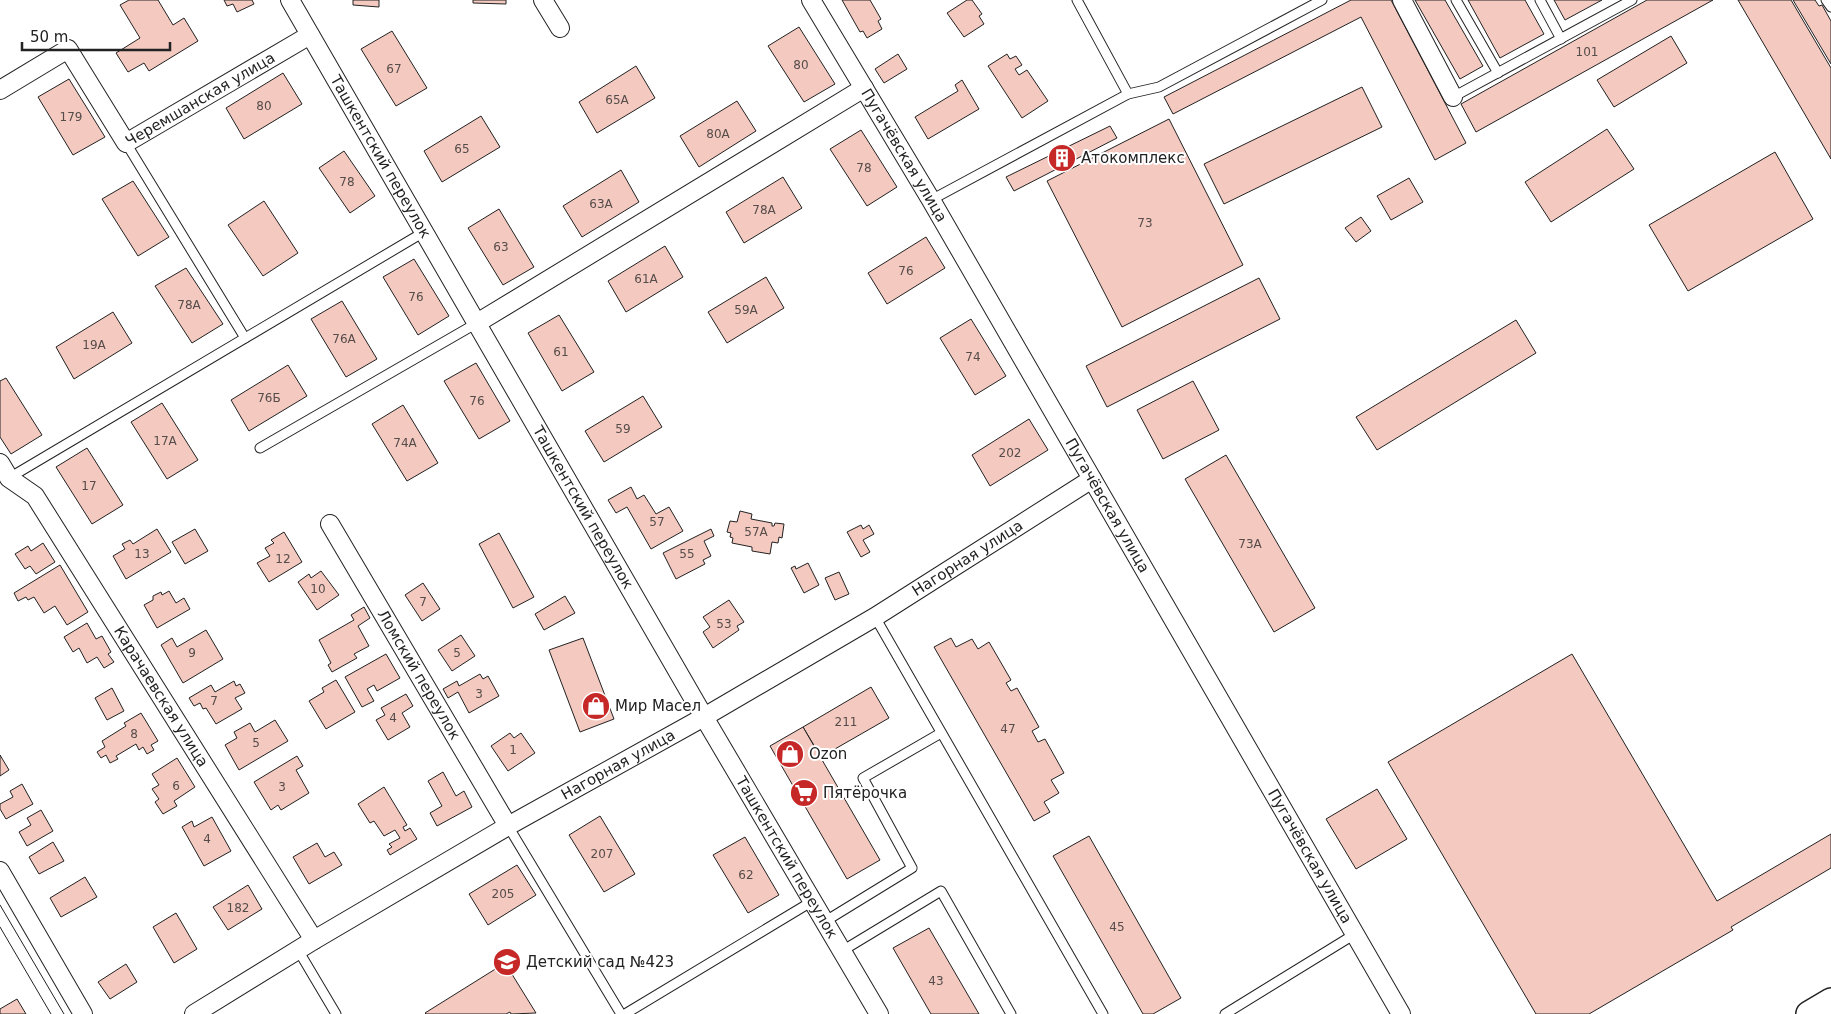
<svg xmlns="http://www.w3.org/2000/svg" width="1831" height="1014" font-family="'DejaVu Sans',sans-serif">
<rect width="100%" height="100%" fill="#fff"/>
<g fill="#f3c9c0" stroke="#222">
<polygon points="129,0 158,0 173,25 184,18 198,41 149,71 144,63 128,72 116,53 140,38 120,5"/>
<polygon points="224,0 252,0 254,4 237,12 233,4 227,6"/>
<polygon points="353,0 379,0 379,7 353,5"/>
<polygon points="473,0 506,0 506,4 473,3"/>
<polygon points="842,0 870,0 881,19 878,21 882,29 867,38 863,31 860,32"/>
<polygon points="967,0 972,0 982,14 979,16 984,24 964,37 947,13"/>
<polygon points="1351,0 1391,0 1466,143 1435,160 1361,17 1173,114 1164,97"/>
<polygon points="1415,0 1445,0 1483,66 1460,79"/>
<polygon points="1468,0 1525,0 1544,34 1500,58"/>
<polygon points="1554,0 1602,0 1565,20"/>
<polygon points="1647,0 1713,0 1476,132 1461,104"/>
<polygon points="1738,0 1791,0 1831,68 1831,159"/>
<polygon points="1793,0 1815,0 1819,6 1822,5 1831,21 1831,64"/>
<polygon points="799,27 835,84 804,102 768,46"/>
<polygon points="392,31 427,88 396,106 361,49"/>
<polygon points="1671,36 1687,63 1614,107 1597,80"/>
<polygon points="898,54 907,69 884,83 875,69"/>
<polygon points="1007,54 1010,59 1016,56 1022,65 1015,69 1019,75 1027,70 1048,101 1022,118 988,66"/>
<polygon points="636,66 655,98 597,133 579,102"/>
<polygon points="283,73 302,104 244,139 226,108"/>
<polygon points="69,79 105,137 73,155 38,97"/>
<polygon points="962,80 979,109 928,139 915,117 958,91 955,85"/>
<polygon points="1362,87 1382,127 1224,204 1204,164"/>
<polygon points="737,101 756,131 699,167 680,136"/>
<polygon points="481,116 500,147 442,182 424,151"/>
<polygon points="1169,119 1243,265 1122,327 1047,181"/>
<polygon points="1110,126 1117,138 1014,191 1006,177"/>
<polygon points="1607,129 1634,169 1551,222 1525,182"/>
<polygon points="861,130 897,187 867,206 830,149"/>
<polygon points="344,151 375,196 350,213 319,168"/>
<polygon points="1775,152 1813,219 1688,291 1649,225"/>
<polygon points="621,170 639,202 582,237 563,206"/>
<polygon points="783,177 802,208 744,243 726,212"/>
<polygon points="1409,178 1423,202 1391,220 1377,196"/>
<polygon points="133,181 169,237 138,256 102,199"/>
<polygon points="264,201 298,253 263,276 228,225"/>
<polygon points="499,209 534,267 503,285 468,228"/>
<polygon points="1361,217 1371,231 1356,242 1345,228"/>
<polygon points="926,237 945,268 887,304 868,273"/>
<polygon points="665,246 683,277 626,312 608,281"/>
<polygon points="414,259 449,316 418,335 383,277"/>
<polygon points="186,268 223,324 192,343 155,286"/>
<polygon points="766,277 784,308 727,343 708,312"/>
<polygon points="1259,278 1280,319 1107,407 1086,366"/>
<polygon points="342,301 377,359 346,377 311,319"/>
<polygon points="113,312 132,343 74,379 56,347"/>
<polygon points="559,315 594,372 562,391 528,333"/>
<polygon points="971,319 1006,376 975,395 940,338"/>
<polygon points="1516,320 1536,353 1377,450 1356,417"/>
<polygon points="476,363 510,421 479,439 444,381"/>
<polygon points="288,365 307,396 249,431 231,400"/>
<polygon points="6,378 42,435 11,454 0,437 0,381"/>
<polygon points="1193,381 1219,430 1163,459 1137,410"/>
<polygon points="643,396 662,427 604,462 585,431"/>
<polygon points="162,403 198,460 167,479 131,422"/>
<polygon points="403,405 438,463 407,481 372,424"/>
<polygon points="1029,419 1048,450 990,486 972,455"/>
<polygon points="87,448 123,505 92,524 56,467"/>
<polygon points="1226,455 1315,608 1274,632 1185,479"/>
<polygon points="631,487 637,499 644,495 656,514 669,507 683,531 651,549 627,507 616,513 608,500"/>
<polygon points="740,511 752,514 751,519 772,523 772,526 774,526 775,523 784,524 782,538 779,537 778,543 772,542 770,554 752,551 752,547 732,543 733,538 730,537 731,533 727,532 730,521 737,522"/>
<polygon points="861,525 863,529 869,525 874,534 863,540 870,552 861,557 847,532"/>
<polygon points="157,529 171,552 126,579 113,556 125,549 122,544 130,540 133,544"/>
<polygon points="195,529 208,551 185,564 172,542"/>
<polygon points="711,529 714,536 704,541 711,556 703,560 705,564 676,579 663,553"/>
<polygon points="284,532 302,562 269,582 257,563 270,556 265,548 274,543 271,540"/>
<polygon points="499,533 534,597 513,608 479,544"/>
<polygon points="43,543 55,562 36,574 30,566 25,569 15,554 28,546 31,551"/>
<polygon points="808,563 819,585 804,593 791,568 795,566 796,569"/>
<polygon points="60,565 88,612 67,625 55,606 44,613 34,597 28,600 26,597 18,601 14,593"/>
<polygon points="321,571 339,595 317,610 298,582 309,574 311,578"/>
<polygon points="839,572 849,594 835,600 825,578"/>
<polygon points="423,583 440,609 422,621 405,595"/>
<polygon points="169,591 176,603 184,598 190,609 157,628 144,605 153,600 153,596 161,592 162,595"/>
<polygon points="565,596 575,613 544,630 535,614"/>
<polygon points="729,600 744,622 737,626 739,630 713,648 703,632 710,627 703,617"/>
<polygon points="364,607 370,618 358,626 369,646 354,654 357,658 332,672 328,665 331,663 319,640 354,620 351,615"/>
<polygon points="87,623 96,639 102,636 111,652 108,654 114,662 104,668 97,657 87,663 79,648 73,652 64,637"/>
<polygon points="206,630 223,659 183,683 161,645 172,638 177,647"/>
<polygon points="461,635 475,656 452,671 438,650"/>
<polygon points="583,638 614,719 580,732 549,650"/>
<polygon points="951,638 956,647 972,639 978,649 989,642 1011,680 1006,683 1011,691 1017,688 1039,727 1032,731 1038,742 1045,739 1064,773 1051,780 1059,793 1044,802 1050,812 1034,821 934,647"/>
<polygon points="386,654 400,678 377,691 374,685 367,689 374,701 362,707 345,677"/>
<polygon points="1572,654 1717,901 1831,834 1831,868 1731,927 1733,930 1589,1014 1536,1014 1388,762"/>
<polygon points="480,674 483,679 488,676 499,696 469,713 458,692 448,698 443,689 457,681 459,686"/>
<polygon points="336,680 355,712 326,729 309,701 324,692 322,688"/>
<polygon points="234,681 236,686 240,684 245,693 235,698 242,709 216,724 206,708 203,709 200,703 194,706 189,698 211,685 215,692"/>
<polygon points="871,687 889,718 821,757 803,727"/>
<polygon points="112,688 124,711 107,720 95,698"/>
<polygon points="406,694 413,706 402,713 410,727 388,740 376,720 385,715 381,708"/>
<polygon points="141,713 158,741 151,745 154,750 147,754 143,747 139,750 136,744 116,756 118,759 110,763 106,755 101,758 97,752 105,747 102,741 126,726 124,723"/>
<polygon points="275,720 288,741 239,770 225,745 237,738 234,732 250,723 255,732"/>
<polygon points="803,727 880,860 847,879 770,746"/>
<polygon points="510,733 514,738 521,733 535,753 508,771 491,746"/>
<polygon points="0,755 9,770 0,776"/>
<polygon points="297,756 303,766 296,770 309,793 281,810 278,805 271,810 254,782"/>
<polygon points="177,758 195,787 174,801 177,806 163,814 155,802 159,799 152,789 159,785 152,774"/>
<polygon points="443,772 456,796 464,791 472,807 437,826 430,813 442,806 428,781"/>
<polygon points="22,784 33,804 6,819 0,809 0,804 13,797 10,791"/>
<polygon points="384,787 407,825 403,827 405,831 410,828 417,839 390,855 387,850 392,847 389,844 400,838 395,830 384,836 374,821 370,823 358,804"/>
<polygon points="1377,789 1407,839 1356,869 1326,819"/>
<polygon points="41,810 53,831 27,846 19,832 31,825 27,818"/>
<polygon points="600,816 635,874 604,892 569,835"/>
<polygon points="212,817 231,851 204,866 182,827 192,821 194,827"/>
<polygon points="1089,836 1181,998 1153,1014 1143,1014 1053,856"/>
<polygon points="745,837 779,895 748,913 713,855"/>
<polygon points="53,842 64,861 39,874 29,857"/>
<polygon points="317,843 325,857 334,852 342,865 309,884 293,857"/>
<polygon points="517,865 536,895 488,925 469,894"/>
<polygon points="85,877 97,897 61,917 50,898"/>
<polygon points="248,885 262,909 228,930 213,907"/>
<polygon points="176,913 197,949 174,963 153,927"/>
<polygon points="929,928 979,1014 931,1014 893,948"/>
<polygon points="505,963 536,1013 511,1014 510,1012 506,1014 426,1014 425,1013"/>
<polygon points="126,964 137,982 110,999 98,982"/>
<polygon points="17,999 26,1014 0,1014 0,1009"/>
</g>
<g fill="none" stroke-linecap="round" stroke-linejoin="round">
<defs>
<g id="lane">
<polyline points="1077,0 1128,94"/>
<polyline points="1456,0 1498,73"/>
<polyline points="1540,0 1561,39"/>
<polyline points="1826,0 1831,7"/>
<polyline points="1453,97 1632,0"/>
<polyline points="126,143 245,338"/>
<polyline points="931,200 1128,94 1159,87 1322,0"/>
<polyline points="260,448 477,323"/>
<polyline points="9,478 424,232"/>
<polyline points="875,617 1103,1014"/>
<polyline points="508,826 621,1014"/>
<polyline points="824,922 912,868 863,778 941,733"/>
<polyline points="298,950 336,1014"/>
<polyline points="842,951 941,891 1011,1014"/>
<polyline points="625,1014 811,902"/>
<polyline points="1225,1014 1355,934"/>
</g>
<g id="street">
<path id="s1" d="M290 0 704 717 879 1014"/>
<polyline points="543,0 560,28"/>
<path id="s2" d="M811 0 931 200 1401 1014"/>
<polyline points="1402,0 1453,97"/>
<path id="s3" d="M0 90 68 49 126 143 310 35"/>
<polyline points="477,323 864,88"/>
<path id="s4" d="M0 463 9 478 35 496 314 940"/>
<path id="s5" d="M330 524 508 826"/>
<polyline points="0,871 83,1014"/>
<path id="s6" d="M194 1014 314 940 508 826 704 717 875 617 1092 479"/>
</g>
<polyline id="secondary" points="1809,1014 1831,1001"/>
</defs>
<use href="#lane" stroke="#222" stroke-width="11"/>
<use href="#street" stroke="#222" stroke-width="20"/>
<use href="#secondary" stroke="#222" stroke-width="28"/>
<use href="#lane" stroke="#fff" stroke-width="9"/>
<use href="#street" stroke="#fff" stroke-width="18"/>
<use href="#secondary" stroke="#fff" stroke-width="25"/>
<g stroke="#222" stroke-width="1">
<polyline points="0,905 64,1014"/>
<polyline points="0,927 51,1014"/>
</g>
</g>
<defs>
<symbol id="building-disc" viewBox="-11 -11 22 22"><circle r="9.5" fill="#c62828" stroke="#fff"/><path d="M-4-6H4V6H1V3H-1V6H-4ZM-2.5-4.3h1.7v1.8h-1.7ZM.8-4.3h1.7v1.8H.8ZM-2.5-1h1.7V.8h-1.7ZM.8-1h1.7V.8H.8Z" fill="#fff"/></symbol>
<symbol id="shop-disc" viewBox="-11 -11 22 22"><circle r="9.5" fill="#c62828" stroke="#fff"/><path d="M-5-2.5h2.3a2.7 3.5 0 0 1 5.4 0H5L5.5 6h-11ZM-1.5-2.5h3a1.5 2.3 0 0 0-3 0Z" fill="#fff"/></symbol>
<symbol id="supermarket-disc" viewBox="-11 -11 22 22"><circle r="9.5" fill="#c62828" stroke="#fff"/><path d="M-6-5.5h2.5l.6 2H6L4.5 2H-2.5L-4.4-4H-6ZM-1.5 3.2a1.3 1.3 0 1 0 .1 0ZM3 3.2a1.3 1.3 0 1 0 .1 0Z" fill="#fff"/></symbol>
<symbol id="school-disc" viewBox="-11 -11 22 22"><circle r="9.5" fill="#c62828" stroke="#fff"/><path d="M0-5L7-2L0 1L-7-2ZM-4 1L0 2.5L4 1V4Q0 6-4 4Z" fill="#fff"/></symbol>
</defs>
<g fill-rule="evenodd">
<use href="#building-disc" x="1046" y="142" width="32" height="32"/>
<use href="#shop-disc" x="580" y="690" width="32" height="32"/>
<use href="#shop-disc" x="774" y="738" width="32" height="32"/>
<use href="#supermarket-disc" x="788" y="777" width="32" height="32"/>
<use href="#school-disc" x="491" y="946" width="32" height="32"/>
</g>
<g text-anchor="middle" stroke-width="4" stroke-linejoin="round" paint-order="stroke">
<g font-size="12" fill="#564c4a">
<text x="1587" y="56">101</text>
<text x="801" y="69">80</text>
<text x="394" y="73">67</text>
<text x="617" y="104">65А</text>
<text x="264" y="110">80</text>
<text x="71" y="121">179</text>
<text x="718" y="138">80А</text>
<text x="462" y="153">65</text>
<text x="864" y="172">78</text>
<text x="347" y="186">78</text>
<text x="601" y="208">63А</text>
<text x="764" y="214">78А</text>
<text x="1145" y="227">73</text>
<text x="501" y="251">63</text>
<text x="906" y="275">76</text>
<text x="646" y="283">61А</text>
<text x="416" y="301">76</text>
<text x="189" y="309">78А</text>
<text x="746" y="314">59А</text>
<text x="344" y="343">76А</text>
<text x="94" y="349">19А</text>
<text x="561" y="356">61</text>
<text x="973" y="361">74</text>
<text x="269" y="402">76Б</text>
<text x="477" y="405">76</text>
<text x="623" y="433">59</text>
<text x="165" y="445">17А</text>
<text x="405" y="447">74А</text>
<text x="1010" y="457">202</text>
<text x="89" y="490">17</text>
<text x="657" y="526">57</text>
<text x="756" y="536">57А</text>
<text x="1250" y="548">73А</text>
<text x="142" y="558">13</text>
<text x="687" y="558">55</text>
<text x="283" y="563">12</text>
<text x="318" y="593">10</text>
<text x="423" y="606">7</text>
<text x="724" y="628">53</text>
<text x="192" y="657">9</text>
<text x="457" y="657">5</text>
<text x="479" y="698">3</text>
<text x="214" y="705">7</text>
<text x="393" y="722">4</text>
<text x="846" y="726">211</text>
<text x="1008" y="733">47</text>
<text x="134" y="738">8</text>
<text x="256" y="747">5</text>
<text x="513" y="754">1</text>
<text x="176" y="790">6</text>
<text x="282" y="791">3</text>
<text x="207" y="843">4</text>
<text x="602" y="858">207</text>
<text x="746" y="879">62</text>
<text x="503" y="898">205</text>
<text x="238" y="912">182</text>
<text x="1117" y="931">45</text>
<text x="936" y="985">43</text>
</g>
<g font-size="15" fill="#222" stroke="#fff">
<text dy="5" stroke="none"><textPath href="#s3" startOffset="276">Черемшанская улица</textPath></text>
<text dy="5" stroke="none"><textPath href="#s2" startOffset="181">Пугачёвская улица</textPath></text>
<text dy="5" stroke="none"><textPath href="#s1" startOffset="181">Ташкентский переулок</textPath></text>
<text dy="5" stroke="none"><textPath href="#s2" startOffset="586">Пугачёвская улица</textPath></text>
<text dy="5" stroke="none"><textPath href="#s1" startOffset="586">Ташкентский переулок</textPath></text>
<text dy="5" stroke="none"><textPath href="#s6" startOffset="898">Нагорная улица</textPath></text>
<text dy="5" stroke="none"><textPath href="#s5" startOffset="175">Ломский переулок</textPath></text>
<text dy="5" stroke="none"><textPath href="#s4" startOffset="286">Карачаевская улица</textPath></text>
<text dy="5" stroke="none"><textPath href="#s6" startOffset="492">Нагорная улица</textPath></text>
<text dy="5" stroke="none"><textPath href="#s2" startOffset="991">Пугачёвская улица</textPath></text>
<text dy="5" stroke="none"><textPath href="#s1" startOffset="991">Ташкентский переулок</textPath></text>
</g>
<g font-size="15" fill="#222" stroke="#fff" text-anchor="start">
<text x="1081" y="163">Атокомплекс</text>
<text x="615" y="711">Мир Масел</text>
<text x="809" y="759">Ozon</text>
<text x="823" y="798">Пятёрочка</text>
<text x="526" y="967">Детский сад №423</text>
</g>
</g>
<path d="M22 42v8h148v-8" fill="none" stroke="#222222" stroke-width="2.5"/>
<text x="30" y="42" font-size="15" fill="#222222" stroke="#ffffff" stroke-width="4" paint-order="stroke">50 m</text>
</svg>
